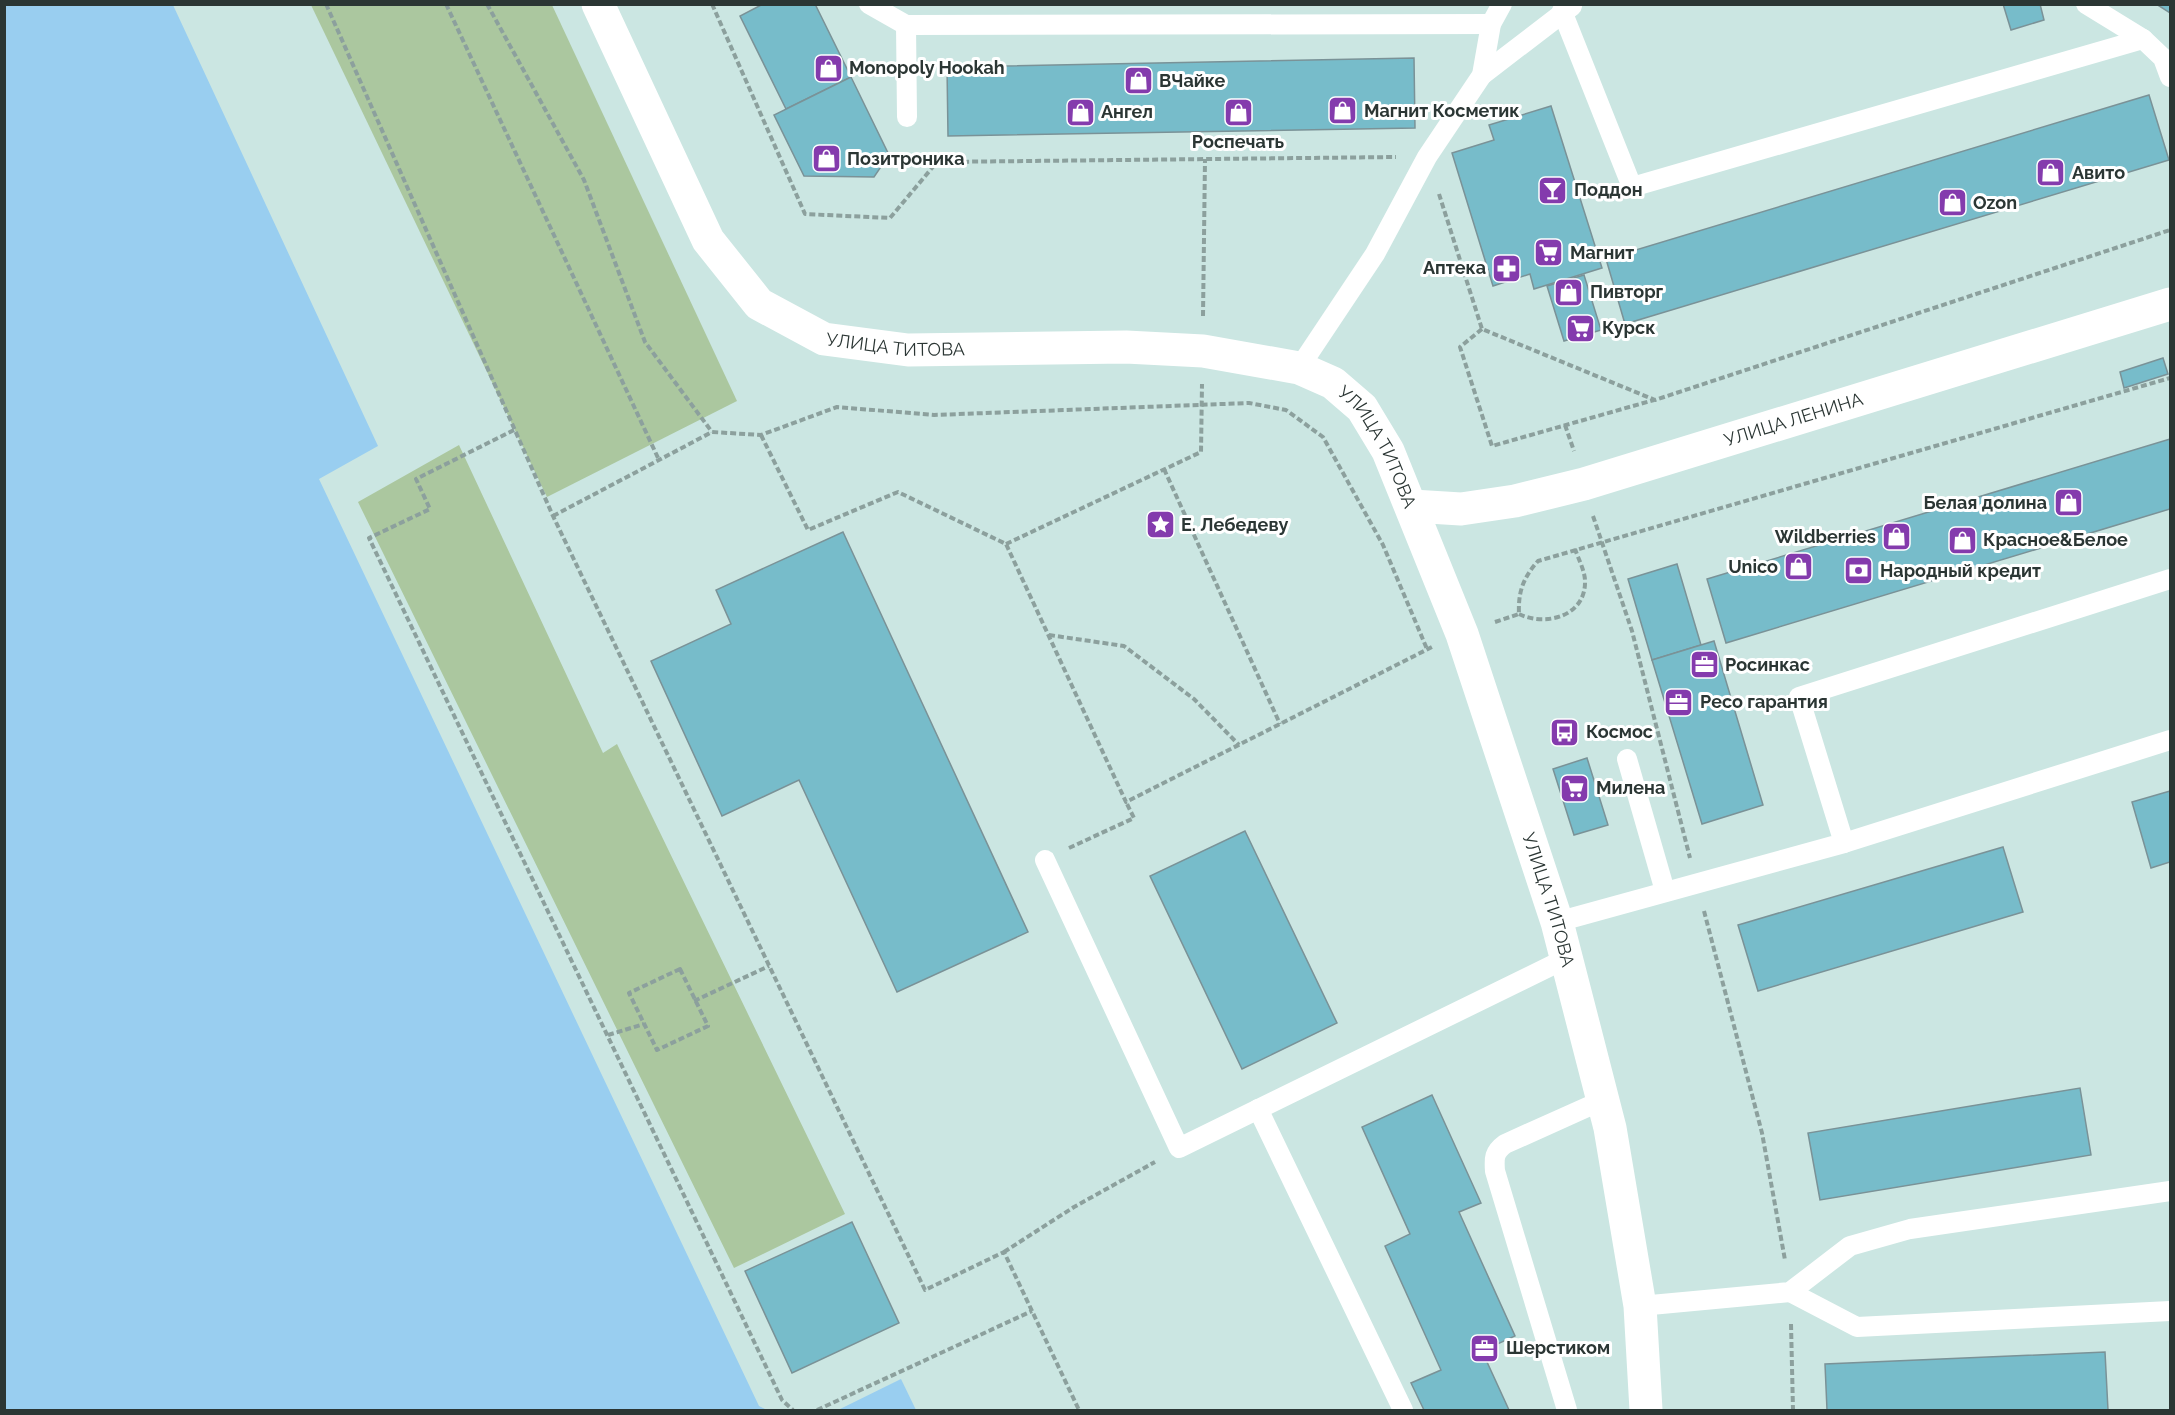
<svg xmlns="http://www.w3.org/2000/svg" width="2175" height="1415" font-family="Raleway,sans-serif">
<rect width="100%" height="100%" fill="#cbe6e2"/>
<g fill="#abc79f">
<polygon points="311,5 552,5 737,401 547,497"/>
<polygon points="459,445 603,753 617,744 845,1214 734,1268 358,502"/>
</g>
<g fill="#99cef0">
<polygon points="5,4 173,5 378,446 319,479 759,1406 767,1410 5,1410"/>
<polygon points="901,1379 916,1410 838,1410"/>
</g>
<g fill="#77bcca" stroke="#7a9297" stroke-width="1.5">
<polygon points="763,4 815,4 851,77 786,109 740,16"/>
<polygon points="2003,4 2040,4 2044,20 2011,30"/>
<polygon points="2156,4 2170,4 2170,13"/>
<polygon points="1414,58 1415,128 948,136 947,67"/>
<polygon points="851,77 889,155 874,177 804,176 774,115"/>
<polygon points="2149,95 2169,160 1625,324 1606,259"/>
<polygon points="1551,106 1602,268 1534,289 1530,274 1493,286 1452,153 1494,140 1489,125"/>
<polygon points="1584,275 1601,330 1564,341 1547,286"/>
<polygon points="2163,358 2168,374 2124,388 2120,372"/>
<polygon points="2170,439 2170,509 1726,643 1707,579"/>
<polygon points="843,532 1028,932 897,992 799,780 722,816 651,661 731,624 716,590"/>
<polygon points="1677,564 1701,645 1652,660 1628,579"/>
<polygon points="1714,641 1763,805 1702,824 1652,660"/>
<polygon points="1587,758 1608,825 1574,835 1553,769"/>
<polygon points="2170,791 2170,862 2151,868 2132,802"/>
<polygon points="1245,831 1337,1023 1242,1069 1150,876"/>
<polygon points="2003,847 2023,912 1758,991 1738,925"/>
<polygon points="2080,1088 2091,1155 1820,1200 1808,1133"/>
<polygon points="1432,1095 1481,1203 1459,1212 1515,1336 1482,1351 1509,1410 1424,1410 1411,1383 1441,1370 1385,1246 1410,1234 1362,1127"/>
<polygon points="852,1222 899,1323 792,1373 745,1271"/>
<polygon points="2105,1352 2108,1410 1827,1410 1825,1364"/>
</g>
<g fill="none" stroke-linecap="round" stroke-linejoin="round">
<g stroke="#8ca09d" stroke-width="4" stroke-dasharray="6 3" stroke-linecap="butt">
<polyline points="326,4 553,516 925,1290 1004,1252 1079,1410"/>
<polyline points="446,4 659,460"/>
<polyline points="487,4 584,180 645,342 712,432"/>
<polyline points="712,4 805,214 890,218 937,162 1396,157"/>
<polyline points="1439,194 1482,329 1655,400 2170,230"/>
<polyline points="1203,316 1205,159"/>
<polyline points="1482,329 1460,347 1492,446 1654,400"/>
<polyline points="1565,425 1574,451"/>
<polyline points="514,430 416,479 430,509 369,538 782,1400 793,1410"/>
<polyline points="761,435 808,530 898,492 1006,544 1126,802 1432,647"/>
<polyline points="1164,469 1280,724"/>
<polyline points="553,516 712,432 761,435 837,407 934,415 1249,403 1286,410 1323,437 1383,545 1427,649"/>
<polyline points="1593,516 1632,631 1690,858"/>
<polyline points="1006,544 1201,452 1202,384"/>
<path d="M1519 614C1546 627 1586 616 1585 581 1585 571 1578 558 1575 549"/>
<path d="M1495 622 1519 614C1518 592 1523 578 1538 561L2170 378"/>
<polyline points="1049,635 1124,646 1194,699 1239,745"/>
<polyline points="1069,848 1134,818 1126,802"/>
<polyline points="1704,911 1762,1133 1785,1260"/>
<polygon points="680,969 708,1026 657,1050 629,993"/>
<polyline points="694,1001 769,966"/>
<polyline points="608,1035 644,1024"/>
<polyline points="1004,1252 1074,1207 1155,1162"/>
<polyline points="1791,1324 1793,1410"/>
<polyline points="817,1410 1032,1311"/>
</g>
<g stroke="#fff" stroke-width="20">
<polyline points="869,4 906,25 1491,24"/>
<polyline points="2086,4 2143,39 2163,58 2170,77"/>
<polyline points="1562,11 1632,187 2143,39"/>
<polyline points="906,25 907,117"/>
<polyline points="1482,75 1572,6"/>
<polyline points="1299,368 1375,254 1427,157 1482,75 1491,24 1502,4"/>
<polyline points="1627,759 1665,891"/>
<polyline points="1844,843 2170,740"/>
<polyline points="1045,860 1179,1148 1567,958"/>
<polyline points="1557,922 1844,843 1799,697 2170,579"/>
<polyline points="1258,1109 1403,1410"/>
<polyline points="1790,1292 1857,1327 2170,1311"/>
<polyline points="1640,1306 1790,1292 1850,1246 1910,1229 2170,1191"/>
<path d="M1567 1410 1495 1171C1494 1158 1494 1152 1505 1144L1603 1100"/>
</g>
<g stroke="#fff" stroke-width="33">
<path id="s1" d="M598 4 708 240 759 304 824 339 908 350 1126 347 1203 351 1299 368 1333 383 1362 408 1388 451 1462 634 1557 922 1610 1128 1640 1306 1646 1410"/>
<path id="s2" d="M1412 506 1461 509 1515 501 1584 484 2170 304"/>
</g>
</g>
<defs>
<symbol id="shop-square" viewBox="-11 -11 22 22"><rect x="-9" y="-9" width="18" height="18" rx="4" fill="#843bad" stroke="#fff"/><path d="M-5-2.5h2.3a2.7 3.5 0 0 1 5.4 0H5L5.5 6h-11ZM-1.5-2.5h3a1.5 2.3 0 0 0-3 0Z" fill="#fff"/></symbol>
<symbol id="bar-square" viewBox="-11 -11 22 22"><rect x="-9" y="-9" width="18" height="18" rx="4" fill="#843bad" stroke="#fff"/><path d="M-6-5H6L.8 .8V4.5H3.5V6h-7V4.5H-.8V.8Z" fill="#fff"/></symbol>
<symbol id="supermarket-square" viewBox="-11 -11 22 22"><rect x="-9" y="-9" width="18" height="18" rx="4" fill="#843bad" stroke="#fff"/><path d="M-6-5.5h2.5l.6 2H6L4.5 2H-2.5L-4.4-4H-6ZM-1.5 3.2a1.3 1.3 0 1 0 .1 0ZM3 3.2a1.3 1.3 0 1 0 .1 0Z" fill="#fff"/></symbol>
<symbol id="pharmacy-square" viewBox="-11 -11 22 22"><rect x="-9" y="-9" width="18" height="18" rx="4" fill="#843bad" stroke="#fff"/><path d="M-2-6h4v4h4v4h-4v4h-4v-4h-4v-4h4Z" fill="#fff"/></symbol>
<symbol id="sight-square" viewBox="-11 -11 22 22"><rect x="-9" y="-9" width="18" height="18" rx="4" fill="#843bad" stroke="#fff"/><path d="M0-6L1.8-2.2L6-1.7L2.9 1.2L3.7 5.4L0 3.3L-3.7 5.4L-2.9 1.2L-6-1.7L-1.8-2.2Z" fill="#fff"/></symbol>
<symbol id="bank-square" viewBox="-11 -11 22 22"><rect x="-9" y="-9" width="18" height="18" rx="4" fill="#843bad" stroke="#fff"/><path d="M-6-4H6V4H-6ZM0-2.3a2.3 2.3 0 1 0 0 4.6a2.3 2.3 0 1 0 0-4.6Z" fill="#fff"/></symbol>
<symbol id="office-square" viewBox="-11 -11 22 22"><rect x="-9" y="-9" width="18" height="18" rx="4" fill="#843bad" stroke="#fff"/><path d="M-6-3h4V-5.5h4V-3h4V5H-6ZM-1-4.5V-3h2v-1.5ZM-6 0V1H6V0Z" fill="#fff"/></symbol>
<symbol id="bus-square" viewBox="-11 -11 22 22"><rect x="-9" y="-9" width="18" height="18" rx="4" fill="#843bad" stroke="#fff"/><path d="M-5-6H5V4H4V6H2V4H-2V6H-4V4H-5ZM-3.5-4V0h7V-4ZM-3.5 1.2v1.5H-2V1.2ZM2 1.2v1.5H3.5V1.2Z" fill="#fff"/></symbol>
</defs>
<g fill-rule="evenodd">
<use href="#shop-square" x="812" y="52" width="33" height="33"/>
<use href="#shop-square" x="1122" y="64" width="33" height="33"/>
<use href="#shop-square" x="1326" y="94" width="33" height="33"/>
<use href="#shop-square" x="1064" y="96" width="33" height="33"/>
<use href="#shop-square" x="1222" y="96" width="33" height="33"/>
<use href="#shop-square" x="810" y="142" width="33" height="33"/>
<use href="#shop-square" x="2034" y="156" width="33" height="33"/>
<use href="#bar-square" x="1536" y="174" width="33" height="33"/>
<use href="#shop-square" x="1936" y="186" width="33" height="33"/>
<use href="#supermarket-square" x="1532" y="236" width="33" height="33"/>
<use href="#pharmacy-square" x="1490" y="252" width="33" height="33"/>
<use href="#shop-square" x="1552" y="276" width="33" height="33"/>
<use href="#supermarket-square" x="1564" y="312" width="33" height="33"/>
<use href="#shop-square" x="2052" y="486" width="33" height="33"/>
<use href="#sight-square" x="1144" y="508" width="33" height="33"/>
<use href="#shop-square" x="1880" y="520" width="33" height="33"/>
<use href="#shop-square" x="1946" y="524" width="33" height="33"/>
<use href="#shop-square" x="1782" y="550" width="33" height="33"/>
<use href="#bank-square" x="1842" y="554" width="33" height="33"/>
<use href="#office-square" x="1688" y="648" width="33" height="33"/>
<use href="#office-square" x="1662" y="686" width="33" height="33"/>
<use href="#bus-square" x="1548" y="716" width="33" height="33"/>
<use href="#supermarket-square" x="1558" y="772" width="33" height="33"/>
<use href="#office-square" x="1468" y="1332" width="33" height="33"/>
</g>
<g text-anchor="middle" stroke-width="6" stroke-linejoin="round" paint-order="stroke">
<g font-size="18" font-weight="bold" fill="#2b3634" stroke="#fff" text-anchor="start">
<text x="849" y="74">Monopoly Hookah</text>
<text x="1159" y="87">ВЧайке</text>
<text x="1364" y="117">Магнит Косметик</text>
<text x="1101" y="118">Ангел</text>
<text x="1238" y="148" text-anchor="middle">Роспечать</text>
<text x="847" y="165">Позитроника</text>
<text x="2072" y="179">Авито</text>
<text x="1574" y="196">Поддон</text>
<text x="1973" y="209">Ozon</text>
<text x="1570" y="259">Магнит</text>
<text x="1486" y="274" text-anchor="end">Аптека</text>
<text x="1590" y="298">Пивторг</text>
<text x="1602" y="334">Курск</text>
<text x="2047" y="509" text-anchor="end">Белая долина</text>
<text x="1181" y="531">Е. Лебедеву</text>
<text x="1876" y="543" text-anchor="end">Wildberries</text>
<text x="1983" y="546">Красное&amp;Белое</text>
<text x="1778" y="573" text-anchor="end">Unico</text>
<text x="1880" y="577">Народный кредит</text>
<text x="1725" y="671">Росинкас</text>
<text x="1700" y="708">Ресо гарантия</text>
<text x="1586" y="738">Космос</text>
<text x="1596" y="794">Милена</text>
<text x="1506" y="1354">Шерстиком</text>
</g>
<g font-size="18" fill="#2b3634" stroke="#fff">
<text dy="6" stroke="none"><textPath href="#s1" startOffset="488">УЛИЦА ТИТОВА</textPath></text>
<text dy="6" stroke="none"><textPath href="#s2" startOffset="394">УЛИЦА ЛЕНИНА</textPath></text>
<text dy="6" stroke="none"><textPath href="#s1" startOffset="1010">УЛИЦА ТИТОВА</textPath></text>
<text dy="6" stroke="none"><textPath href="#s1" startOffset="1496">УЛИЦА ТИТОВА</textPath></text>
</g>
</g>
<rect width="2175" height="1415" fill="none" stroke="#2b3634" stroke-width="12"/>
</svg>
